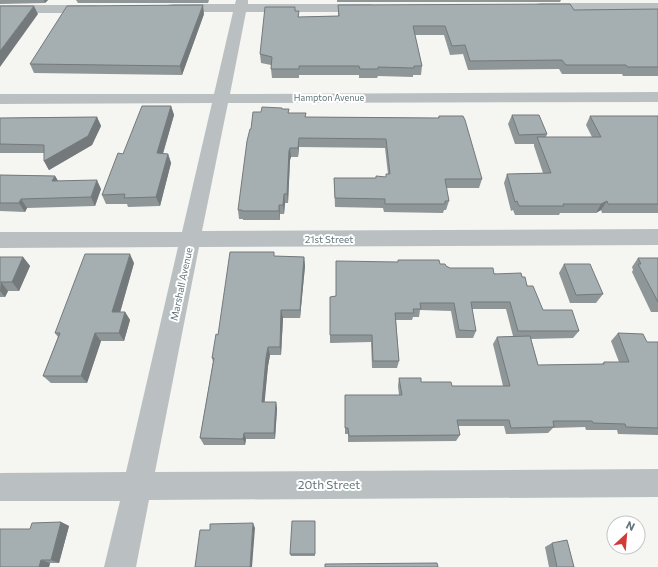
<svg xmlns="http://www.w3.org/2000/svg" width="658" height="567" font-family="Commissioner,sans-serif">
<rect width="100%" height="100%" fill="#f5f5f2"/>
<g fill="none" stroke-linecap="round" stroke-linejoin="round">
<g fill="#bac0c2" fill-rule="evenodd">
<polygon points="236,0 248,0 248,4 369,4 374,5 375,8 374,11 369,12 246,12 230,94 658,92 658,102 228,103 202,231 658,229 658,245 199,247 155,472 658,469 658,497 149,500 136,567 104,567 120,501 0,501 0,473 126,472 178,247 0,248 0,232 182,232 212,103 0,104 0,94 214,94 233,12 173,12 168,11 167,8 168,5 173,4 235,4"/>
<polygon points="541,3 658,3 658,11 536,10 535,7 536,4"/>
<polygon points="0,5 95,5 100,6 101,9 100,12 95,13 0,13"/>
</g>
</g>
<g fill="#8e9698">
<polygon points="0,0 48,0 45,3 0,4"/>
<polygon points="76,0 209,0 208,3 78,3"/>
<polygon points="337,0 561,0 560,2 337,2"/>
<polygon points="338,5 574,10 658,9 658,76 623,76 622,74 562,74 559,69 468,70 463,54 450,55 444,35 415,35 422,66 421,75 413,75 413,77 378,76 377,78 359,78 359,75 299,75 299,78 272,78 271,69 271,65 261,63 260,54 296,11 299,17 338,16"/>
<polygon points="204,14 182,75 34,73 30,64"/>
<polygon points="171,106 174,115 163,154 168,154 171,163 160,206 128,207 127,204 106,204 102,195 123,154"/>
<polygon points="283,109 289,113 306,117 438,118 439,116 482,179 479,188 446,188 449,201 446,210 444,210 443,213 384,212 383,208 335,207 334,178 376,178 386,177 386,174 388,174 385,148 299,147 298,157 291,157 290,160 288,203 285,203 284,214 280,214 280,220 243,220 243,219 239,219 238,210 251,129"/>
<polygon points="512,115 547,134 546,137 592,137 586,125 590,116 658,116 658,213 602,213 601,210 596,213 560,213 559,215 515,215 513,210 511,211 504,183 507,174 543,173 534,146 534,144 515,144 508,124"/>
<polygon points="97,117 101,126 92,145 49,170 44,161 44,153 0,153 0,118"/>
<polygon points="0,175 55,176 58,181 101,189 95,206 27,208 25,212 0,211"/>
<polygon points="275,256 304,257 305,266 300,318 283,318 281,355 270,355 268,366 264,402 276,402 277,409 275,439 246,439 245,445 204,445 200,438 213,362 212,358 218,335"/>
<polygon points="0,257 23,257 30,266 19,291 8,291 5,297 0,297"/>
<polygon points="638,258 658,258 658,312 651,312 632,272 633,270 632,267"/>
<polygon points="398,260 440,264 450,268 522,277 543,310 579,331 573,338 531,339 538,365 602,364 604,362 619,362 611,341 618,333 647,342 658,342 658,435 618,434 617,430 586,430 585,427 553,428 548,433 506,434 504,426 458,426 460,435 456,441 348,442 348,434 345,434 345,395 399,395 398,386 399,378 421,382 452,386 503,386 493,344 497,337 513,336 506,309 472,309 476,331 473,338 456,338 451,311 420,310 419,317 413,317 412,320 396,320 399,361 397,368 372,368 371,342 330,343 330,297 336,296 398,262"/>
<polygon points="134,263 120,312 125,312 130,320 124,341 101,341 87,383 51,383 43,376 58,337 55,333"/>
<polygon points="564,264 603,294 596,303 570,303 559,273"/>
<polygon points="61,522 69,526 59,563 50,563 49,567 0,567 30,529"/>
<polygon points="315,523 315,556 291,556 290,554"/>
<polygon points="552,543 574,567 549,567 545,547"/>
</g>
<g fill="#747a7c">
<polygon points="44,0 48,0 45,3"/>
<polygon points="203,5 204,14 182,75 180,66"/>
<polygon points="34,6 38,14 0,67 0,51"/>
<polygon points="171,106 174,115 160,163 157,153"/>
<polygon points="97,117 101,126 92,145 49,170 44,161"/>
<polygon points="299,138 299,147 298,157 298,148"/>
<polygon points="290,148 291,157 290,160 288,203 287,194 289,151"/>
<polygon points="168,154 171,163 160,206 156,197"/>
<polygon points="55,176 60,184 52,181"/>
<polygon points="97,180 101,189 95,206 91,197"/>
<polygon points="284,194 285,203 284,214 283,205"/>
<polygon points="21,199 27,208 25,212 19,203"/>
<polygon points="607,201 601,210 596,213 601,204"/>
<polygon points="279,205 280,214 280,220 279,211"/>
<polygon points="130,254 134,263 118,320 112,312"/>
<polygon points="23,257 30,266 19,291 12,282"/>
<polygon points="304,257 305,266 300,318 300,310"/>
<polygon points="1,282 8,291 5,297 0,291"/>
<polygon points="281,310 283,318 281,355 280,347"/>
<polygon points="125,312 130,320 124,341 119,333"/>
<polygon points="95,333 101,341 87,383 81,376"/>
<polygon points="268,347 270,355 268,366 264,409 262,402 266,358"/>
<polygon points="276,402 277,409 275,439 274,433"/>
<polygon points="244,433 246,439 245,445 243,439"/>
<polygon points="61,522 69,526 59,563 51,560"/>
<polygon points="253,523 255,528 252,567 250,567"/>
<polygon points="41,560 50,563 49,567 39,567"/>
</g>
<g fill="#a5aeb1" stroke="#747a7c">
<polygon points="570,4 574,10 658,9 658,67 628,67 626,65 566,65 562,60 470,61 465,45 452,46 445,26 413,26 422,66 414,66 414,68 378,67 378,69 360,69 359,66 299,66 299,69 271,69 272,57 260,54 265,7 295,7 295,11 299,11 298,17 339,16 338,5"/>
<polygon points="203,5 180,66 30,64 67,6"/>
<polygon points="0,6 34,6 0,51"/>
<polygon points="142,106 171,106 157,153 168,154 156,197 124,198 125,194 102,195 118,153 123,154"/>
<polygon points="262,107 282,108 282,109 289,109 288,113 306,113 305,117 439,118 439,116 463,116 465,120 482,179 445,179 449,201 445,201 445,204 385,204 385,199 335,198 334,178 376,178 376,176 386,177 386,174 390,174 386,139 299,138 298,148 290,148 289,151 287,194 284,194 283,205 279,205 279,211 242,211 242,210 238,210 247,141 250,129 251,129 253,112 261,112"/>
<polygon points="512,115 539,115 547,134 519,135"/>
<polygon points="590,116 658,116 658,204 608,204 607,201 601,204 563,204 564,206 519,206 517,201 515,202 507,174 551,173 537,137 601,137"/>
<polygon points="97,117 88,136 44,161 44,145 0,144 0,118"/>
<polygon points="0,175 55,176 52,181 97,180 91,197 21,199 19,203 0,203"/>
<polygon points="230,252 274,252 274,256 304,257 300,310 281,310 280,347 268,347 266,358 262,402 276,402 274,433 244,433 243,439 200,438 214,358 212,358 216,334 218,335"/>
<polygon points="85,254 130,254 112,312 125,312 119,333 95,333 81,376 43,376 60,333 55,333"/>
<polygon points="0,257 23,257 12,282 1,282 0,283"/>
<polygon points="638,258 658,258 658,302 638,264 641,264"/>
<polygon points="398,260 439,260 440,264 445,264 446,266 450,268 493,268 494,274 521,273 522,277 525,277 527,286 533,286 543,310 572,310 579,331 518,331 510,302 471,302 476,331 459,330 454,303 420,303 421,309 413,309 414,313 395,313 399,361 373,361 372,335 330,335 330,297 336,296 336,261 398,262"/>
<polygon points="564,264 590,264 603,294 576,295"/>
<polygon points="618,333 643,334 647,342 658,342 658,428 626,427 625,424 593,423 592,421 553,421 554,427 511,428 509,420 457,420 460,435 349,436 348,428 345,428 345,395 402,395 399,378 421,378 421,382 451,382 452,386 510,386 497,337 530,336 538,365 604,364 604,362 629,362"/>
<polygon points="292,521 315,521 315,554 290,554"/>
<polygon points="61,522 51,560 41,560 39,567 0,567 0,529 30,529 32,523"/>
<polygon points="253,523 250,567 195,567 200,530 210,530 210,524"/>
<polygon points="567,540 574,567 557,567 552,543"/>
<polygon points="437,563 438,567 325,567 325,564"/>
</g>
<g text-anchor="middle" stroke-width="4" stroke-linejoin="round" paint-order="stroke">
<g font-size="9" fill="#63757a" stroke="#fff">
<text x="329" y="101">Hampton Avenue</text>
</g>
<g font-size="10" fill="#63757a" stroke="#fff">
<text x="329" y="243">21st Street</text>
<text transform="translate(181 284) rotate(-78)" y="4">Marshall Avenue</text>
</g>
<g font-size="12" fill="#63757a" stroke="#fff">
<text x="329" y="489">20th Street</text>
</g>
</g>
<g transform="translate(626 535) rotate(26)"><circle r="19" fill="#ffffff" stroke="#c1c8ca"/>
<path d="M0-3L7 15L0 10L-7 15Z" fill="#d13c37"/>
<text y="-6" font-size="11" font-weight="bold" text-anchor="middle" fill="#63757a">N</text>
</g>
</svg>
